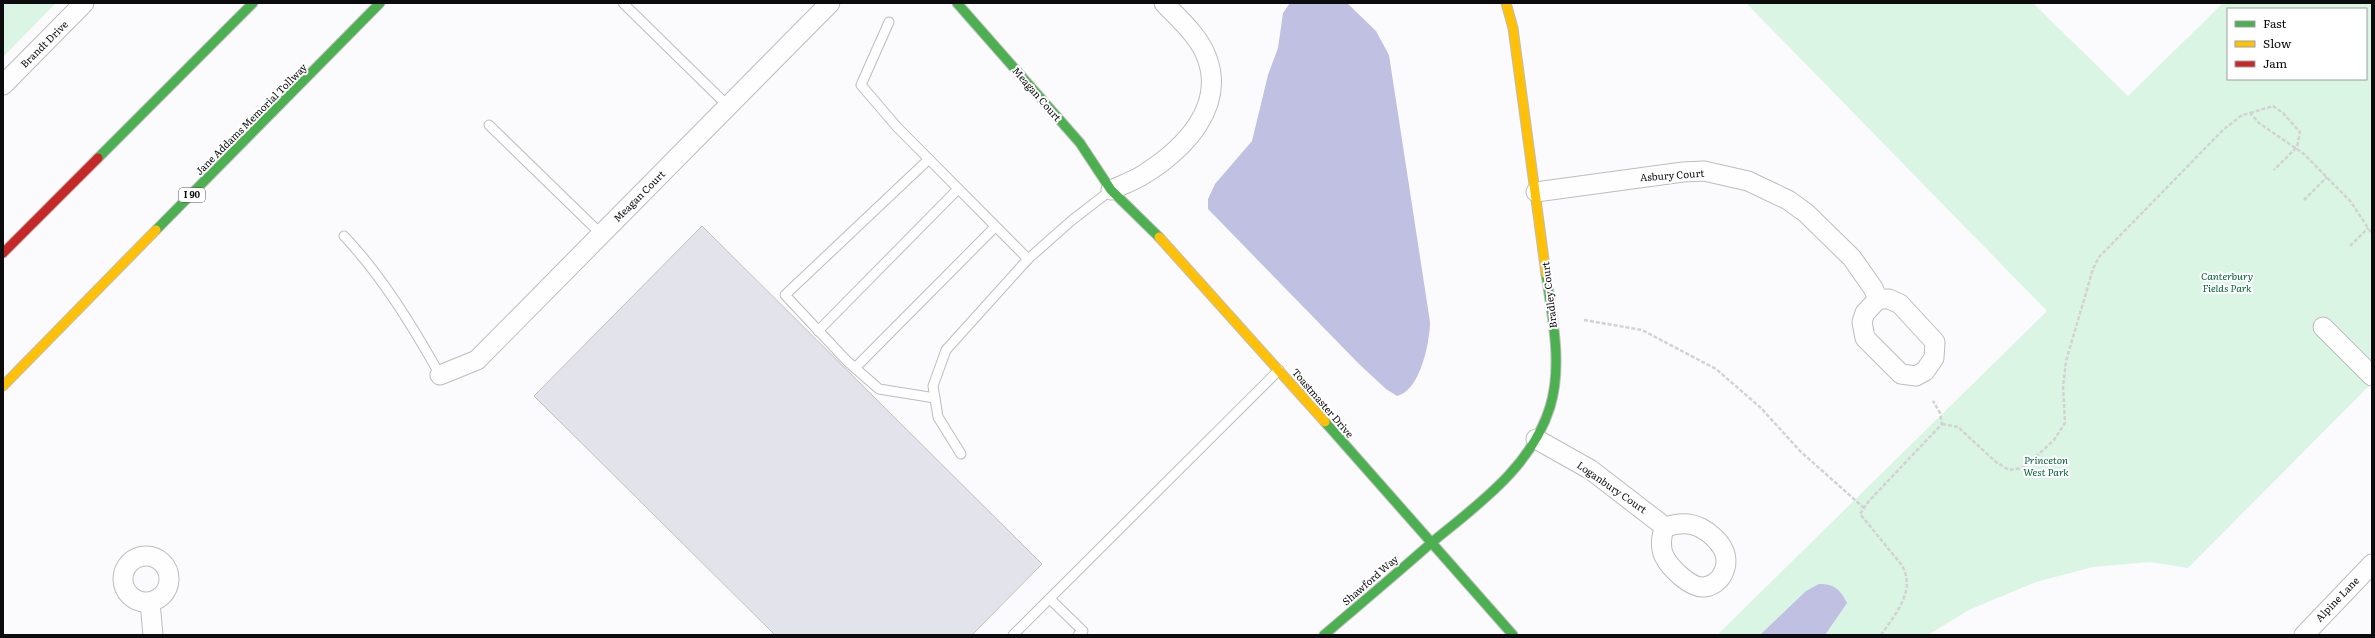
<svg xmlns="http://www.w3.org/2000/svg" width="2375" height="638" font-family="Literata,serif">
<rect width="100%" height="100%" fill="#fbfbfd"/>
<g fill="#dbf5e5" fill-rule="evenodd">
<polygon points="3,3 56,3 3,57"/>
<path d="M1746 3H2033L2128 96 2223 3H2372V383L2188 568 2150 562 2093 567 2036 582 1969 610 1928 635H1717L2047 311ZM2228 9H2366V79H2228Z"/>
</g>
<g fill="#bfc0e2">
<path d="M1290 3H1347L1376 31 1389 55 1430 322C1430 342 1420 391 1397 396L1386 389 1359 364 1208 209V199L1215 184 1252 141 1268 75 1278 48 1283 13Z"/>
<path d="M1819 584C1834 584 1840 589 1847 603L1825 635H1760L1806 591Z"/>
</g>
<polygon fill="#e3e3ec" stroke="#c0c0c2" points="702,226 1042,564 972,635 775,635 534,396"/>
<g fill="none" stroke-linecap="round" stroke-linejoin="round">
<defs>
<g id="lane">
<polyline points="623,3 728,106"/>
<polyline points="889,22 861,85 897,127 1028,259"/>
<polyline points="489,125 601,234"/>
<polyline points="929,159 785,295 847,361 879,389 935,398"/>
<path d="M344 236C382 276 413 327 440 375"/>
<polyline points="818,331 958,189"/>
<polyline points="855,368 995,227"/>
<polyline points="961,454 938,417 933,386 946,350 1028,259 1071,221 1111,190"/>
<polyline points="1050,599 1083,631 1078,635"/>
<polyline points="1013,635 1279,370"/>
</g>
<g id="street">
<polyline points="3,85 84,3"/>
<path d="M1111 190C1122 185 1136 180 1146 173 1185 148 1225 107 1207 58 1200 37 1179 19 1164 3"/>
<polyline points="1536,192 1683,172 1704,171 1748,181 1788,200 1806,213 1852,258 1873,288 1878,299 1889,299 1900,304 1935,342 1934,358 1925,371 1916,376 1901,374 1865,338 1862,322 1865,313 1878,299"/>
<polyline points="2323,327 2372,376"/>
<polyline points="440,375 477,360 830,3"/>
<path d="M1536 439 1591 470 1665 527C1677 523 1690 522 1701 528 1709 532 1719 541 1723 549 1731 564 1722 585 1704 587 1690 588 1670 568 1664 556 1660 547 1661 535 1665 527"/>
<circle cx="146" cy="579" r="23"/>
<polyline points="150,603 153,635"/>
<polyline points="2304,635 2372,564"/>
</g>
<g id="fast">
<polyline points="957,3 1080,143 1111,190 1159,237"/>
<polyline points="98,158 253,3"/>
<polyline points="156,230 380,3"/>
<polyline points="1325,422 1513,635"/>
<path d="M1324 635C1359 605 1395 575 1430 544 1477 505 1531 468 1550 407 1563 365 1552 316 1546 274"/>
</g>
<g id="slow">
<polyline points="1506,3 1513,28 1546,274"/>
<polyline points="1159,237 1325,422"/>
<polyline points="3,386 156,230"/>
</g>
<polyline id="jam" points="3,253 98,158"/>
</defs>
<use href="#lane" stroke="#bdbdbf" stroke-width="11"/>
<use href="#street" stroke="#bdbdbf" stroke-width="21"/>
<use href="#fast" stroke="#bdbdbf" stroke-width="11"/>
<use href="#slow" stroke="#bdbdbf" stroke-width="11"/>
<use href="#jam" stroke="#bdbdbf" stroke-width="11"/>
<g stroke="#d2d2d2" stroke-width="2.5" stroke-dasharray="4 2" stroke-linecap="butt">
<polyline points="2250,113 2273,106 2283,113 2300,132 2297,147 2274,170"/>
<polyline points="2304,200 2327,177"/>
<polyline points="2350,246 2368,228"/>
<polyline points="1584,320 1642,330 1716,369 1761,408 1800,451 1864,508"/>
<polyline points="1942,424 1958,427 1996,462 2009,470 2022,468 2039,454 2054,440 2065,423 2063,387 2066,361 2093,269 2099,257 2223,130 2242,115 2250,113 2259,123 2304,154 2351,202 2372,234"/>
<path d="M1881 635C1896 613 1917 590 1901 564L1860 514 1868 502 1942 424 1940 413 1933 401"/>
</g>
<use href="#lane" stroke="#fefeff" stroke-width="9"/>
<use href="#street" stroke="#fefeff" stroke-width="19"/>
<use href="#fast" stroke="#4caf50" stroke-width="9"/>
<use href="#slow" stroke="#ffc107" stroke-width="9"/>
<use href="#jam" stroke="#c62828" stroke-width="9"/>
</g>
<g text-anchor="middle" stroke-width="4" stroke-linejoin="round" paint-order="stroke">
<rect fill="#fff" stroke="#555557" stroke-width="1" x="179" y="188" width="26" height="14" rx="3"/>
<g font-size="9" font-weight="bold" fill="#0c0c0f">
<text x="192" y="198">I 90</text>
</g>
<g font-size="10" fill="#0c0c0f" stroke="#fff">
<text transform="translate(44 44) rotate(-45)" y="4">Brandt Drive</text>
<text transform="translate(1037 94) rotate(49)" y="4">Meagan Court</text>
<text transform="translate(251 119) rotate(-45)" y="4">Jane Addams Memorial Tollway</text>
<text transform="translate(1672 175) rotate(-4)" y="4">Asbury Court</text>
<text transform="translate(639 196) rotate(-45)" y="4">Meagan Court</text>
<text transform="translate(1549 295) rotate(-97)" y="4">Bradley Court</text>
<text transform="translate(1323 403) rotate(49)" y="4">Toastmaster Drive</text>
<text transform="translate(1612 487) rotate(35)" y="4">Loganbury Court</text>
<text transform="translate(1370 580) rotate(-41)" y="4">Shawford Way</text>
<text transform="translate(2337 599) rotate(-46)" y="4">Alpine Lane</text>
</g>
<g font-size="10" font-style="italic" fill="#06623b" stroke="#fff">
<text x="2227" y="280">Canterbury<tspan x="2227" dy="12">Fields Park</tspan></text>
<text x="2046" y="464">Princeton<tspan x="2046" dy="12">West Park</tspan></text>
</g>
</g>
<rect width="2375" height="638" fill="none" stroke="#0c0c0f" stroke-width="8"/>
<rect x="2227" y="8" width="140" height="72" fill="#ffffff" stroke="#9e9e9f"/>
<rect x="2235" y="21" width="20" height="6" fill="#4caf50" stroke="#9e9e9f"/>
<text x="2263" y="28" font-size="12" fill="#0c0c0f">Fast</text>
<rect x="2235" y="41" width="20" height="6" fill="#ffc107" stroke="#9e9e9f"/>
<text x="2263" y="48" font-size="12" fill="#0c0c0f">Slow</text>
<rect x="2235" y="61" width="20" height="6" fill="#c62828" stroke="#9e9e9f"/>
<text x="2263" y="68" font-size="12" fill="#0c0c0f">Jam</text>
</svg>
